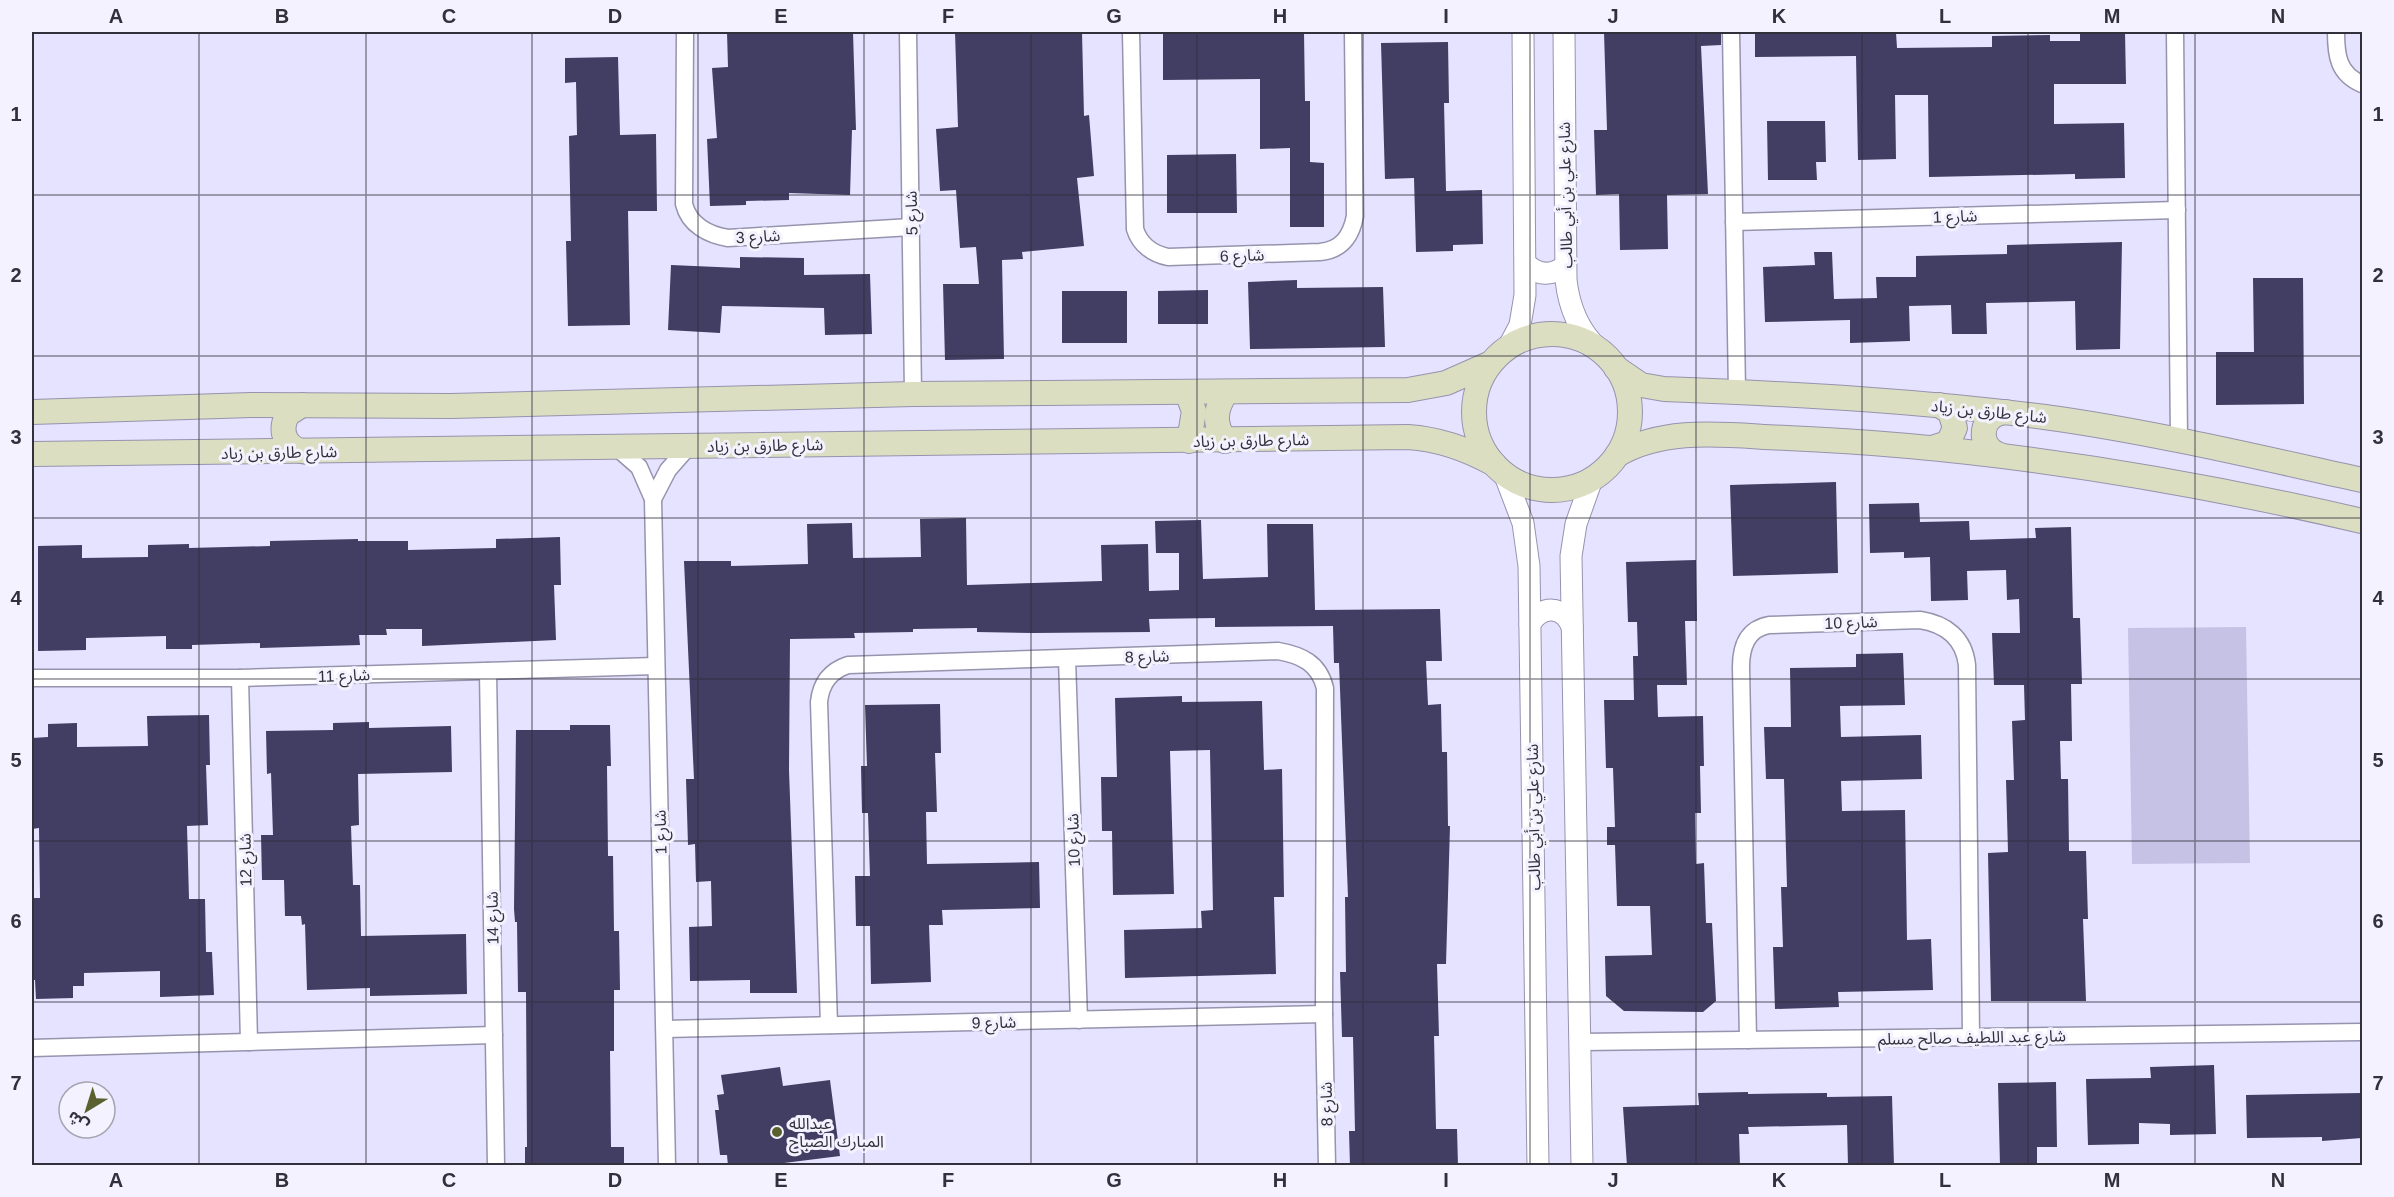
<svg xmlns="http://www.w3.org/2000/svg" width="2394" height="1197" font-family="Arial,'Noto Sans Arabic',sans-serif">
<rect width="100%" height="100%" fill="#e5e3ff"/>
<polygon fill="#c6c2e5" points="2246,627 2250,863 2132,864 2128,628"/>
<g fill="#423d62">
<polygon points="727,32 853,32 856,130 852,130 850,195 789,193 789,200 746,201 746,205 710,206 707,139 717,138 712,68 728,67"/>
<polygon points="955,32 1082,32 1084,116 1089,115 1094,176 1077,178 1084,246 1022,252 1023,259 1002,260 1004,359 945,360 943,284 979,284 976,247 960,248 956,190 940,191 936,129 958,127"/>
<polygon points="1163,32 1304,32 1305,101 1310,101 1310,162 1324,163 1324,227 1290,227 1290,148 1260,149 1260,79 1163,80"/>
<polygon points="1604,32 1721,32 1721,45 1701,46 1708,194 1667,195 1668,249 1620,250 1619,194 1596,195 1594,130 1607,130"/>
<polygon points="1755,32 1896,33 1897,48 1992,47 1992,36 2050,35 2050,41 2080,41 2080,32 2125,32 2126,84 2054,84 2054,124 2124,123 2125,178 2075,179 2075,174 1929,177 1928,95 1895,95 1896,159 1858,160 1856,56 1755,57"/>
<polygon points="1448,42 1449,103 1444,103 1446,191 1482,190 1483,244 1453,245 1453,251 1416,252 1414,178 1385,179 1381,43"/>
<polygon points="618,57 620,135 656,134 657,211 628,211 630,325 568,326 566,241 571,241 569,136 577,135 576,82 565,83 565,58"/>
<polygon points="1767,121 1825,121 1826,162 1816,162 1817,180 1768,180"/>
<polygon points="1236,154 1237,213 1167,213 1167,155"/>
<polygon points="2122,242 2120,349 2076,350 2075,301 1986,303 1987,334 1952,334 1951,305 1909,306 1910,341 1850,343 1850,320 1765,322 1763,267 1815,265 1814,252 1832,252 1834,299 1877,298 1876,277 1916,277 1916,256 2007,254 2007,245"/>
<polygon points="740,257 804,258 804,275 870,274 872,334 825,335 824,308 722,306 720,333 668,330 671,265 740,268"/>
<polygon points="2253,278 2303,278 2304,404 2216,405 2216,352 2254,352"/>
<polygon points="1297,280 1297,288 1383,287 1385,347 1250,349 1248,282"/>
<polygon points="1208,290 1208,324 1158,324 1158,291"/>
<rect x="1062" y="291" width="65" height="52"/>
<polygon points="1836,482 1838,573 1733,576 1730,485"/>
<polygon points="1919,503 1920,522 1969,521 1970,540 2036,538 2035,528 2071,527 2073,618 2080,618 2082,684 2071,684 2072,741 2060,741 2061,779 2068,779 2069,851 2086,851 2088,919 2083,919 2086,1001 1991,1001 1988,853 2008,852 2006,780 2014,780 2012,721 2025,720 2024,685 1994,685 1992,633 2020,633 2019,599 2007,600 2006,570 1967,571 1968,600 1931,601 1930,557 1904,558 1904,552 1870,553 1869,504"/>
<polygon points="966,518 967,585 1102,581 1101,545 1148,544 1149,591 1179,590 1179,553 1156,553 1155,521 1201,520 1203,579 1268,577 1267,524 1313,524 1315,610 1440,609 1442,661 1426,661 1428,705 1441,704 1442,752 1447,752 1448,826 1450,826 1446,964 1437,964 1439,1036 1434,1036 1436,1129 1457,1129 1458,1166 1350,1166 1349,1131 1355,1131 1353,1037 1342,1037 1340,972 1346,972 1345,897 1348,897 1339,663 1334,663 1333,626 1215,627 1215,618 1149,619 1150,632 1032,633 977,632 977,628 913,629 913,632 854,633 855,638 790,639 789,770 797,993 750,993 750,980 690,981 689,927 712,926 711,881 696,882 695,844 688,845 686,779 694,779 684,561 731,561 731,566 808,564 807,524 852,523 853,558 921,557 920,519"/>
<polygon points="560,537 561,585 554,585 556,640 422,646 422,629 386,629 387,635 359,635 360,645 260,648 260,643 192,645 192,649 166,649 166,636 86,638 86,650 38,651 38,546 82,545 82,558 148,557 148,545 189,544 189,548 270,546 270,541 358,539 358,541 408,541 408,550 496,548 496,539"/>
<polygon points="1696,560 1697,621 1685,621 1687,685 1657,685 1658,717 1703,716 1704,766 1700,766 1701,813 1695,813 1696,864 1704,863 1706,923 1712,923 1716,1001 1703,1012 1624,1011 1606,996 1605,956 1652,955 1650,906 1617,906 1615,845 1607,845 1607,827 1615,827 1613,768 1606,768 1604,700 1634,700 1633,656 1638,656 1637,622 1628,622 1626,562"/>
<polygon points="1903,653 1905,705 1840,706 1841,737 1921,735 1922,779 1841,781 1842,811 1905,810 1907,940 1931,939 1933,990 1838,992 1839,1007 1775,1009 1773,947 1783,947 1781,887 1787,887 1784,779 1766,779 1764,727 1791,727 1790,668 1856,667 1856,654"/>
<polygon points="1182,696 1182,702 1262,701 1264,770 1282,769 1284,897 1274,897 1276,974 1125,978 1124,930 1202,928 1201,911 1213,910 1210,750 1170,751 1174,894 1113,895 1112,831 1102,831 1101,777 1117,777 1115,698"/>
<polygon points="940,704 941,753 935,753 937,812 926,812 927,864 1039,862 1040,908 942,910 943,925 929,925 931,982 871,984 870,926 856,926 855,876 870,876 868,813 862,813 861,766 867,766 865,705"/>
<polygon points="209,715 210,765 206,765 208,825 187,826 189,899 205,899 206,952 212,952 214,995 160,997 160,971 84,973 84,986 73,986 73,998 36,999 35,980 32,980 32,898 40,898 39,828 32,829 32,738 48,737 48,724 77,723 77,747 148,746 147,716"/>
<polygon points="369,722 369,728 451,726 452,772 358,774 359,825 351,826 353,885 360,885 361,936 466,934 467,994 370,996 370,988 307,990 305,924 302,925 301,916 285,916 284,880 262,880 261,835 273,835 271,773 267,774 266,731 333,730 333,723"/>
<polygon points="570,725 610,725 611,766 607,766 608,856 613,856 614,931 619,931 620,990 614,990 614,1051 610,1051 611,1147 624,1147 624,1166 525,1166 525,1147 527,1147 526,992 518,992 517,922 515,922 514,909 516,730 570,730"/>
<polygon points="2214,1065 2216,1134 2170,1135 2170,1124 2139,1123 2139,1144 2088,1145 2086,1079 2151,1078 2150,1067"/>
<polygon points="780,1067 783,1086 830,1080 840,1156 784,1163 785,1166 728,1166 727,1155 720,1155 715,1110 719,1110 717,1095 724,1094 721,1075"/>
<polygon points="2056,1082 2057,1147 2037,1147 2037,1166 2000,1166 1998,1083"/>
<polygon points="1748,1092 1748,1094 1827,1093 1827,1097 1892,1096 1894,1166 1848,1166 1847,1125 1748,1127 1749,1134 1739,1134 1740,1166 1627,1166 1623,1107 1699,1105 1698,1093"/>
<polygon points="2362,1093 2362,1138 2322,1141 2322,1137 2247,1138 2246,1095"/>
</g>
<g fill="none" stroke-linecap="round" stroke-linejoin="round">
<defs>
<g id="minor">
<path d="M685 32 684 204C689 225 709 235 728 238L911 227"/>
<polyline points="908,32 913,394"/>
<path d="M1131 32 1135 229C1140 245 1153 254 1168 257L1320 252C1341 250 1351 237 1355 216L1353 32"/>
<polyline points="1731,32 1737,392"/>
<polyline points="2175,32 2179,441"/>
<path d="M2336 32C2336 55 2338 74 2362 84"/>
<polyline points="1734,222 2177,210"/>
<polyline points="615,446 639,467 653,499 667,1166"/>
<polyline points="653,499 668,470 689,446"/>
<polyline points="1067,659 1079,1020"/>
<polyline points="488,671 496,1166"/>
<polyline points="32,678 240,678 656,666"/>
<polyline points="240,678 249,1042"/>
<path d="M829 1025 819 702C821 683 830 671 848 665L1278 651C1301 655 1319 663 1325 688L1324 1014 1327 1166"/>
<polyline points="665,1029 1324,1014"/>
<path d="M1748 1040 1741 667C1741 647 1747 629 1769 625L1920 620C1946 624 1964 638 1967 665L1971 1037"/>
<polyline points="1581,1042 2362,1032"/>
<polyline points="32,1048 494,1035"/>
</g>
<g id="tertiary">
<path d="M1564 32 1566 280C1569 307 1578 330 1598 349"/>
<path d="M1526 264C1538 276 1552 276 1565 266"/>
<polyline points="1509,346 1520,325 1525,295 1523,32"/>
<polyline points="1504,473 1523,523 1529,566 1538,1166"/>
<path d="M1530 624C1541 605 1564 605 1572 627"/>
<polyline points="1582,1166 1571,556 1576,524 1592,479"/>
</g>
<g id="secondary">
<circle cx="1552" cy="412" r="78"/>
<path d="M1616 368 1641 385 1664 389C1796 394 1928 401 2059 419 2161 434 2262 458 2362 480"/>
<polyline points="1187,393 1194,411 1189,441"/>
<path d="M302 405 288 414C277 432 287 451 309 452"/>
<polyline points="32,412 251,405 451,406 913,394 1408,390 1446,383 1489,364"/>
<path d="M1225 441C1214 424 1214 410 1226 393"/>
<polyline points="1932,448 1948,443 1955,428 1950,412 1939,405"/>
<path d="M32 454 1408 437C1439 439 1467 449 1494 464"/>
<path d="M1617 455C1667 425 1732 436 1787 438 1981 446 2173 477 2362 521"/>
<path d="M2000 455C1976 447 1979 414 2006 412"/>
</g>
</defs>
<use href="#minor" stroke="#9693ad" stroke-width="19"/>
<use href="#tertiary" stroke="#9693ad" stroke-width="23"/>
<use href="#secondary" stroke="#9693ad" stroke-width="26"/>
<use href="#minor" stroke="#fff" stroke-width="16"/>
<use href="#tertiary" stroke="#fff" stroke-width="21"/>
<use href="#secondary" stroke="#dcdec1" stroke-width="24"/>
</g>
<path fill="none" stroke="#31303b" stroke-width="1.5" stroke-opacity="0.55" d="M199 32V1166M366 32V1166M532 32V1166M698 32V1166M864 32V1166M1031 32V1166M1197 32V1166M1363 32V1166M1530 32V1166M1696 32V1166M1862 32V1166M2028 32V1166M2195 32V1166M32 195H2362M32 356H2362M32 518H2362M32 679H2362M32 841H2362M32 1002H2362"/>
<circle fill="#5b612e" stroke="#f3f2fe" stroke-width="2" cx="777" cy="1132" r="6"/>
<g text-anchor="middle" stroke-width="6" stroke-linejoin="round" paint-order="stroke">
<g font-size="16" fill="#31303b" stroke="#f3f2fe">
<text transform="translate(1565 195) rotate(-91)" y="6">شارع علي بن أبي طالب</text>
<text transform="translate(911 213) rotate(-91)" y="6">شارع 5</text>
<text transform="translate(1955 216) rotate(-2)" y="6">شارع 1</text>
<text transform="translate(758 236) rotate(-3)" y="6">شارع 3</text>
<text transform="translate(1242 255) rotate(-2)" y="6">شارع 6</text>
<text transform="translate(1989 411) rotate(6)" y="6">شارع طارق بن زياد</text>
<text transform="translate(1251 440) rotate(-1)" y="6">شارع طارق بن زياد</text>
<text transform="translate(765 445) rotate(-1)" y="6">شارع طارق بن زياد</text>
<text transform="translate(279 452) rotate(-1)" y="6">شارع طارق بن زياد</text>
<text transform="translate(1851 622) rotate(-2)" y="6">شارع 10</text>
<text transform="translate(1147 656) rotate(-2)" y="6">شارع 8</text>
<text transform="translate(344 675) rotate(-2)" y="6">شارع 11</text>
<text transform="translate(1533 817) rotate(-91)" y="6">شارع علي بن أبي طالب</text>
<text transform="translate(660 832) rotate(-91)" y="6">شارع 1</text>
<text transform="translate(1073 840) rotate(-92)" y="6">شارع 10</text>
<text transform="translate(245 860) rotate(-91)" y="6">شارع 12</text>
<text transform="translate(492 918) rotate(-91)" y="6">شارع 14</text>
<text transform="translate(994 1022) rotate(-1)" y="6">شارع 9</text>
<text transform="translate(1972 1037) rotate(-1)" y="6">شارع عبد اللطيف صالح مسلم</text>
<text transform="translate(1326 1104) rotate(-91)" y="6">شارع 8</text>
</g>
<g font-size="16" fill="#31303b" stroke="#f3f2fe" text-anchor="start">
<text x="789" y="1129">عبدالله<tspan x="789" dy="18">المبارك الصباح</tspan></text>
</g>
</g>
<rect width="2394" height="1197" fill="none" stroke="#f3f2fe" stroke-width="66"/>
<g transform="translate(87 1110) rotate(218)"><circle r="28" fill="#f3f2fe" stroke="#a5a4b0" stroke-width="1.5"/>
<path d="M0-4.5L10 22L0 15L-10 22Z" fill="#5b612e"/>
<text y="-9" font-size="16" font-weight="bold" text-anchor="middle" fill="#31303b">ش</text>
</g>
<rect x="33" y="33" width="2328" height="1131" fill="none" stroke="#31303b" stroke-width="2"/>
<g font-size="20" text-anchor="middle" font-weight="bold" fill="#31303b">
<text x="116" y="23">A</text>
<text x="282" y="23">B</text>
<text x="449" y="23">C</text>
<text x="615" y="23">D</text>
<text x="781" y="23">E</text>
<text x="948" y="23">F</text>
<text x="1114" y="23">G</text>
<text x="1280" y="23">H</text>
<text x="1446" y="23">I</text>
<text x="1613" y="23">J</text>
<text x="1779" y="23">K</text>
<text x="1945" y="23">L</text>
<text x="2112" y="23">M</text>
<text x="2278" y="23">N</text>
<text x="16" y="121">1</text>
<text x="2378" y="121">1</text>
<text x="16" y="282">2</text>
<text x="2378" y="282">2</text>
<text x="16" y="444">3</text>
<text x="2378" y="444">3</text>
<text x="16" y="605">4</text>
<text x="2378" y="605">4</text>
<text x="16" y="767">5</text>
<text x="2378" y="767">5</text>
<text x="16" y="928">6</text>
<text x="2378" y="928">6</text>
<text x="16" y="1090">7</text>
<text x="2378" y="1090">7</text>
<text x="116" y="1187">A</text>
<text x="282" y="1187">B</text>
<text x="449" y="1187">C</text>
<text x="615" y="1187">D</text>
<text x="781" y="1187">E</text>
<text x="948" y="1187">F</text>
<text x="1114" y="1187">G</text>
<text x="1280" y="1187">H</text>
<text x="1446" y="1187">I</text>
<text x="1613" y="1187">J</text>
<text x="1779" y="1187">K</text>
<text x="1945" y="1187">L</text>
<text x="2112" y="1187">M</text>
<text x="2278" y="1187">N</text>
</g>
</svg>
